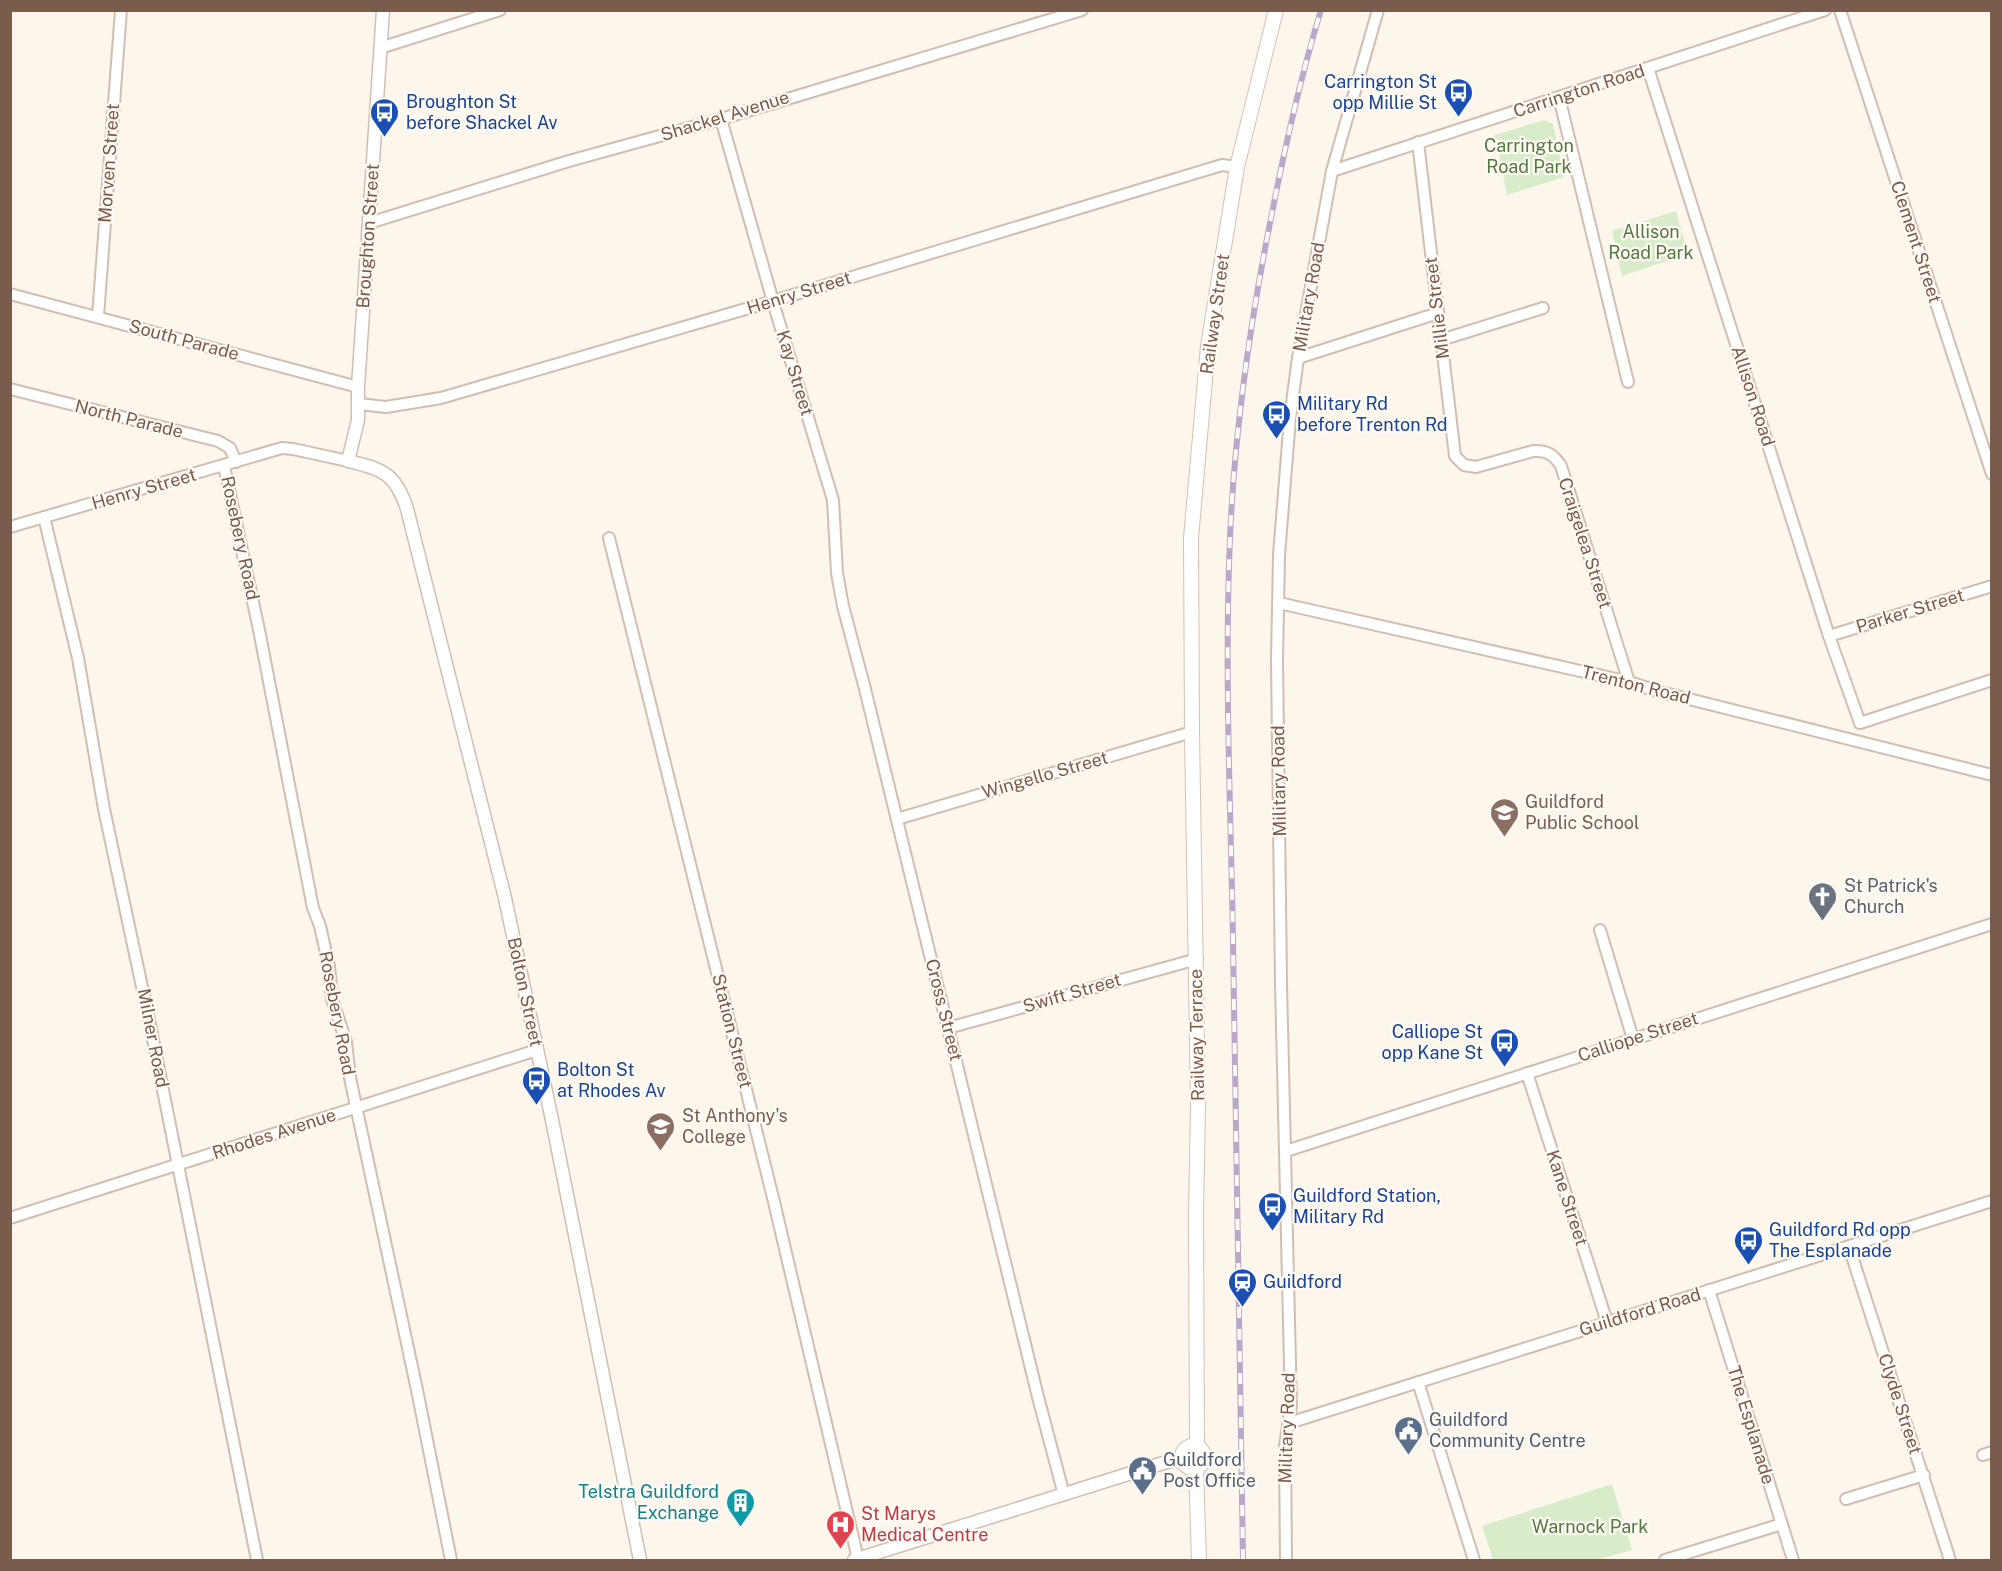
<svg xmlns="http://www.w3.org/2000/svg" width="2002" height="1571" font-family="'Public Sans',sans-serif">
<rect width="100%" height="100%" fill="#fdf6ec"/>
<g fill="#d8ecc9">
<polygon points="1544,120 1553,124 1564,177 1507,195 1495,135"/>
<polygon points="1676,211 1688,254 1622,276 1612,231"/>
<polygon points="1612,1484 1632,1550 1597,1560 1493,1560 1482,1526"/>
</g>
<g fill="none" stroke-linecap="round" stroke-linejoin="round">
<defs>
<g id="minor">
<polyline points="1840,10 1992,474"/>
<polyline points="380,48 500,10"/>
<polyline points="1648,68 1829,636 1860,723"/>
<polyline points="1559,97 1628,382"/>
<polyline points="721,119 776,312 833,500 837,573 843,606 865,689 1038,1397 1064,1495"/>
<path d="M1418 142 1455 456 1464 465 1476 467 1533 451C1547 450 1554 455 1561 466L1629 682"/>
<polyline points="1332,171 1825,10"/>
<polyline points="369,223 569,161 721,119 1082,10"/>
<polyline points="10,294 358,387"/>
<polyline points="98,316 121,10"/>
<polyline points="1441,340 1543,308"/>
<polyline points="1298,358 1438,313"/>
<polyline points="10,389 218,441 230,448 236,462"/>
<polyline points="359,404 386,407 441,398 773,301 1222,165 1237,167"/>
<polyline points="224,466 259,630 313,908 320,926 329,966 332,999 346,1042 350,1078 417,1390 451,1560"/>
<polyline points="44,517 78,658 104,809 148,1015 257,1560"/>
<polyline points="10,527 282,448 293,449 348,461"/>
<polyline points="609,538 774,1202 858,1559"/>
<polyline points="1279,603 1629,682 1657,691 1992,775"/>
<polyline points="1829,636 1992,586"/>
<polyline points="1860,723 1992,680"/>
<polyline points="897,819 1192,732"/>
<polyline points="1600,930 1633,1039"/>
<polyline points="948,1028 1197,959"/>
<polyline points="1527,1073 1607,1322"/>
<polyline points="1286,1151 1992,924"/>
<polyline points="10,1218 537,1050"/>
<polyline points="1849,1247 1950,1560"/>
<polyline points="1709,1290 1793,1560"/>
<polyline points="1418,1382 1474,1560"/>
<polyline points="1289,1423 1992,1201"/>
<polyline points="1983,1455 1992,1452"/>
<polyline points="1846,1499 1924,1475"/>
<polyline points="1286,1560 1285,1446 1291,1406 1281,983 1277,659 1279,555 1290,418 1298,358 1332,171 1378,10"/>
<polyline points="1665,1560 1782,1524"/>
</g>
<g id="tertiary">
<path d="M383 10 358 387V420L348 461C383 469 396 474 407 509L505 898 552 1120 640 1560"/>
<polyline points="854,1560 1160,1464 1182,1458"/>
</g>
<g id="secondary">
<circle cx="1193" cy="1457" r="11"/>
<polyline points="1197,1447 1196,1215 1198,1106 1192,732 1191,538 1208,346 1237,167 1276,10"/>
<polyline points="1196,1468 1199,1560"/>
</g>
</defs>
<use href="#minor" stroke="#d1beb0" stroke-width="14"/>
<use href="#tertiary" stroke="#d1beb0" stroke-width="15"/>
<use href="#secondary" stroke="#d6c0b0" stroke-width="16"/>
<use href="#minor" stroke="#fff" stroke-width="10"/>
<use href="#tertiary" stroke="#fff" stroke-width="12"/>
<use href="#secondary" stroke="#fff" stroke-width="14"/>
<defs>
<path id="rail" d="M1243 1560C1240 1354 1236 1148 1233 942 1231 817 1225 691 1229 566 1232 446 1249 326 1273 208 1286 142 1301 76 1321 10"/>
</defs>
<use href="#rail" stroke="#b9a8c9" stroke-width="6"/>
<use href="#rail" stroke="#fffaf3" stroke-width="4" stroke-dasharray="11" stroke-linecap="butt"/>
</g>
<defs>
<symbol id="bus-pin" viewBox="-11 -11 22 30"><path d="M0 17L-7.5 6A9.5 9.5 0 1 1 7.5 6Z" fill="#1a4fb4" stroke="#fffaf3"/><path d="M-5-6H5V4H4V6H2V4H-2V6H-4V4H-5ZM-3.5-4V0h7V-4ZM-3.5 1.2v1.5H-2V1.2ZM2 1.2v1.5H3.5V1.2Z" fill="#fff"/></symbol>
<symbol id="school-pin" viewBox="-11 -11 22 30"><path d="M0 17L-7.5 6A9.5 9.5 0 1 1 7.5 6Z" fill="#8d6e63" stroke="#fffaf3"/><path d="M0-5L7-2L0 1L-7-2ZM-4 1L0 2.5L4 1V4Q0 6-4 4Z" fill="#fff"/></symbol>
<symbol id="church-pin" viewBox="-11 -11 22 30"><path d="M0 17L-7.5 6A9.5 9.5 0 1 1 7.5 6Z" fill="#6b7280" stroke="#fffaf3"/><path d="M-1.2-6h2.4v3.5h3.3v2.4h-3.3V6h-2.4V-.1h-3.3v-2.4h3.3Z" fill="#fff"/></symbol>
<symbol id="station-pin" viewBox="-11 -11 22 30"><path d="M0 17L-7.5 6A9.5 9.5 0 1 1 7.5 6Z" fill="#1a4fb4" stroke="#fffaf3"/><path d="M-3-6H3Q5-6 5-4V2Q5 4 3 4L4.5 6H3L1.5 4h-3L-3 6H-4.5L-3 4Q-5 4-5 2V-4Q-5-6-3-6ZM-3.5-4v3h7v-3ZM-3.5 1v1.5H-2V1ZM2 1v1.5H3.5V1Z" fill="#fff"/></symbol>
<symbol id="civic-pin" viewBox="-11 -11 22 30"><path d="M0 17L-7.5 6A9.5 9.5 0 1 1 7.5 6Z" fill="#5c6f8a" stroke="#fffaf3"/><path d="M-.6-6.5H3V-4.5H.6V-3L4-1V1h2V6H-6V1h2V-1L-.6-3ZM-1.2 2.5V6h2.4V2.5Z" fill="#fff"/></symbol>
<symbol id="building-pin" viewBox="-11 -11 22 30"><path d="M0 17L-7.5 6A9.5 9.5 0 1 1 7.5 6Z" fill="#0f9aa8" stroke="#fffaf3"/><path d="M-4-6H4V6H1V3H-1V6H-4ZM-2.5-4.3h1.7v1.8h-1.7ZM.8-4.3h1.7v1.8H.8ZM-2.5-1h1.7V.8h-1.7ZM.8-1h1.7V.8H.8Z" fill="#fff"/></symbol>
<symbol id="hospital-pin" viewBox="-11 -11 22 30"><path d="M0 17L-7.5 6A9.5 9.5 0 1 1 7.5 6Z" fill="#e0444e" stroke="#fffaf3"/><path d="M-5-5h3v3.5h4V-5h3V5h-3V1.5h-4V5h-3Z" fill="#fff"/></symbol>
</defs>
<g fill-rule="evenodd">
<use href="#bus-pin" x="1442" y="76" width="33" height="45"/>
<use href="#bus-pin" x="368" y="96" width="33" height="45"/>
<use href="#bus-pin" x="1260" y="398" width="33" height="45"/>
<use href="#school-pin" x="1488" y="796" width="33" height="45"/>
<use href="#church-pin" x="1806" y="880" width="33" height="45"/>
<use href="#bus-pin" x="1488" y="1026" width="33" height="45"/>
<use href="#bus-pin" x="520" y="1064" width="33" height="45"/>
<use href="#school-pin" x="644" y="1110" width="33" height="45"/>
<use href="#bus-pin" x="1256" y="1190" width="33" height="45"/>
<use href="#bus-pin" x="1732" y="1224" width="33" height="45"/>
<use href="#station-pin" x="1226" y="1266" width="33" height="45"/>
<use href="#civic-pin" x="1392" y="1414" width="33" height="45"/>
<use href="#civic-pin" x="1126" y="1454" width="33" height="45"/>
<use href="#building-pin" x="724" y="1486" width="33" height="45"/>
<use href="#hospital-pin" x="824" y="1508" width="33" height="45"/>
</g>
<g text-anchor="middle" stroke-width="4.5" stroke-linejoin="round" paint-order="stroke">
<g font-size="18" fill="#164399" stroke="#fffaf3" text-anchor="start">
<text x="1437" y="88" text-anchor="end">Carrington St<tspan x="1437" dy="21">opp Millie St</tspan></text>
<text x="406" y="108">Broughton St<tspan x="406" dy="21">before Shackel Av</tspan></text>
<text x="1297" y="410">Military Rd<tspan x="1297" dy="21">before Trenton Rd</tspan></text>
<text x="1483" y="1038" text-anchor="end">Calliope St<tspan x="1483" dy="21">opp Kane St</tspan></text>
<text x="557" y="1076">Bolton St<tspan x="557" dy="21">at Rhodes Av</tspan></text>
<text x="1293" y="1202">Guildford Station,<tspan x="1293" dy="21">Military Rd</tspan></text>
<text x="1769" y="1236">Guildford Rd opp<tspan x="1769" dy="21">The Esplanade</tspan></text>
<text x="1263" y="1288">Guildford</text>
</g>
<g font-size="18" fill="#7a5c4d" stroke="#fffaf3">
<text transform="translate(1579 91) rotate(-18)" y="6">Carrington Road</text>
<text transform="translate(725 116) rotate(-17)" y="6">Shackel Avenue</text>
<text transform="translate(109 163) rotate(-86)" y="6">Morven Street</text>
<text transform="translate(368 236) rotate(-86)" y="6">Broughton Street</text>
<text transform="translate(1916 242) rotate(72)" y="6">Clement Street</text>
<text transform="translate(799 293) rotate(-17)" y="6">Henry Street</text>
<text transform="translate(1309 297) rotate(-80)" y="6">Military Road</text>
<text transform="translate(1437 308) rotate(-97)" y="6">Millie Street</text>
<text transform="translate(1215 314) rotate(-82)" y="6">Railway Street</text>
<text transform="translate(184 340) rotate(15)" y="6">South Parade</text>
<text transform="translate(795 373) rotate(73)" y="6">Kay Street</text>
<text transform="translate(1753 396) rotate(72)" y="6">Allison Road</text>
<text transform="translate(129 419) rotate(14)" y="6">North Parade</text>
<text transform="translate(144 489) rotate(-16)" y="6">Henry Street</text>
<text transform="translate(240 538) rotate(78)" y="6">Rosebery Road</text>
<text transform="translate(1585 543) rotate(72)" y="6">Craigelea Street</text>
<text transform="translate(1910 611) rotate(-17)" y="6">Parker Street</text>
<text transform="translate(1636 685) rotate(14)" y="6">Trenton Road</text>
<text transform="translate(1045 775) rotate(-16)" y="6">Wingello Street</text>
<text transform="translate(1279 781) rotate(-91)" y="6">Military Road</text>
<text transform="translate(525 992) rotate(78)" y="6">Bolton Street</text>
<text transform="translate(1072 993) rotate(-16)" y="6">Swift Street</text>
<text transform="translate(944 1010) rotate(76)" y="6">Cross Street</text>
<text transform="translate(337 1013) rotate(79)" y="6">Rosebery Road</text>
<text transform="translate(732 1031) rotate(76)" y="6">Station Street</text>
<text transform="translate(1197 1035) rotate(-91)" y="6">Railway Terrace</text>
<text transform="translate(1638 1037) rotate(-18)" y="6">Calliope Street</text>
<text transform="translate(153 1038) rotate(79)" y="6">Milner Road</text>
<text transform="translate(274 1134) rotate(-18)" y="6">Rhodes Avenue</text>
<text transform="translate(1567 1198) rotate(72)" y="6">Kane Street</text>
<text transform="translate(1640 1312) rotate(-17)" y="6">Guildford Road</text>
<text transform="translate(1900 1404) rotate(72)" y="6">Clyde Street</text>
<text transform="translate(1751 1425) rotate(73)" y="6">The Esplanade</text>
<text transform="translate(1287 1428) rotate(-88)" y="6">Military Road</text>
</g>
<g font-size="18" fill="#537a41" stroke="#fffaf3">
<text x="1529" y="152">Carrington<tspan x="1529" dy="21">Road Park</tspan></text>
<text x="1651" y="238">Allison<tspan x="1651" dy="21">Road Park</tspan></text>
<text x="1590" y="1533">Warnock Park</text>
</g>
<g font-size="18" fill="#785e54" stroke="#fffaf3" text-anchor="start">
<text x="1525" y="808">Guildford<tspan x="1525" dy="21">Public School</tspan></text>
<text x="682" y="1122">St Anthony's<tspan x="682" dy="21">College</tspan></text>
</g>
<g font-size="18" fill="#5b616d" stroke="#fffaf3" text-anchor="start">
<text x="1844" y="892">St Patrick's<tspan x="1844" dy="21">Church</tspan></text>
</g>
<g font-size="18" fill="#4e5e75" stroke="#fffaf3" text-anchor="start">
<text x="1429" y="1426">Guildford<tspan x="1429" dy="21">Community Centre</tspan></text>
<text x="1163" y="1466">Guildford<tspan x="1163" dy="21">Post Office</tspan></text>
</g>
<g font-size="18" fill="#0d838f" stroke="#fffaf3" text-anchor="end">
<text x="719" y="1498">Telstra Guildford<tspan x="719" dy="21">Exchange</tspan></text>
</g>
<g font-size="18" fill="#be3a42" stroke="#fffaf3" text-anchor="start">
<text x="861" y="1520">St Marys<tspan x="861" dy="21">Medical Centre</tspan></text>
</g>
</g>
<rect width="2002" height="1571" fill="none" stroke="#7a5c4d" stroke-width="24"/>
</svg>
